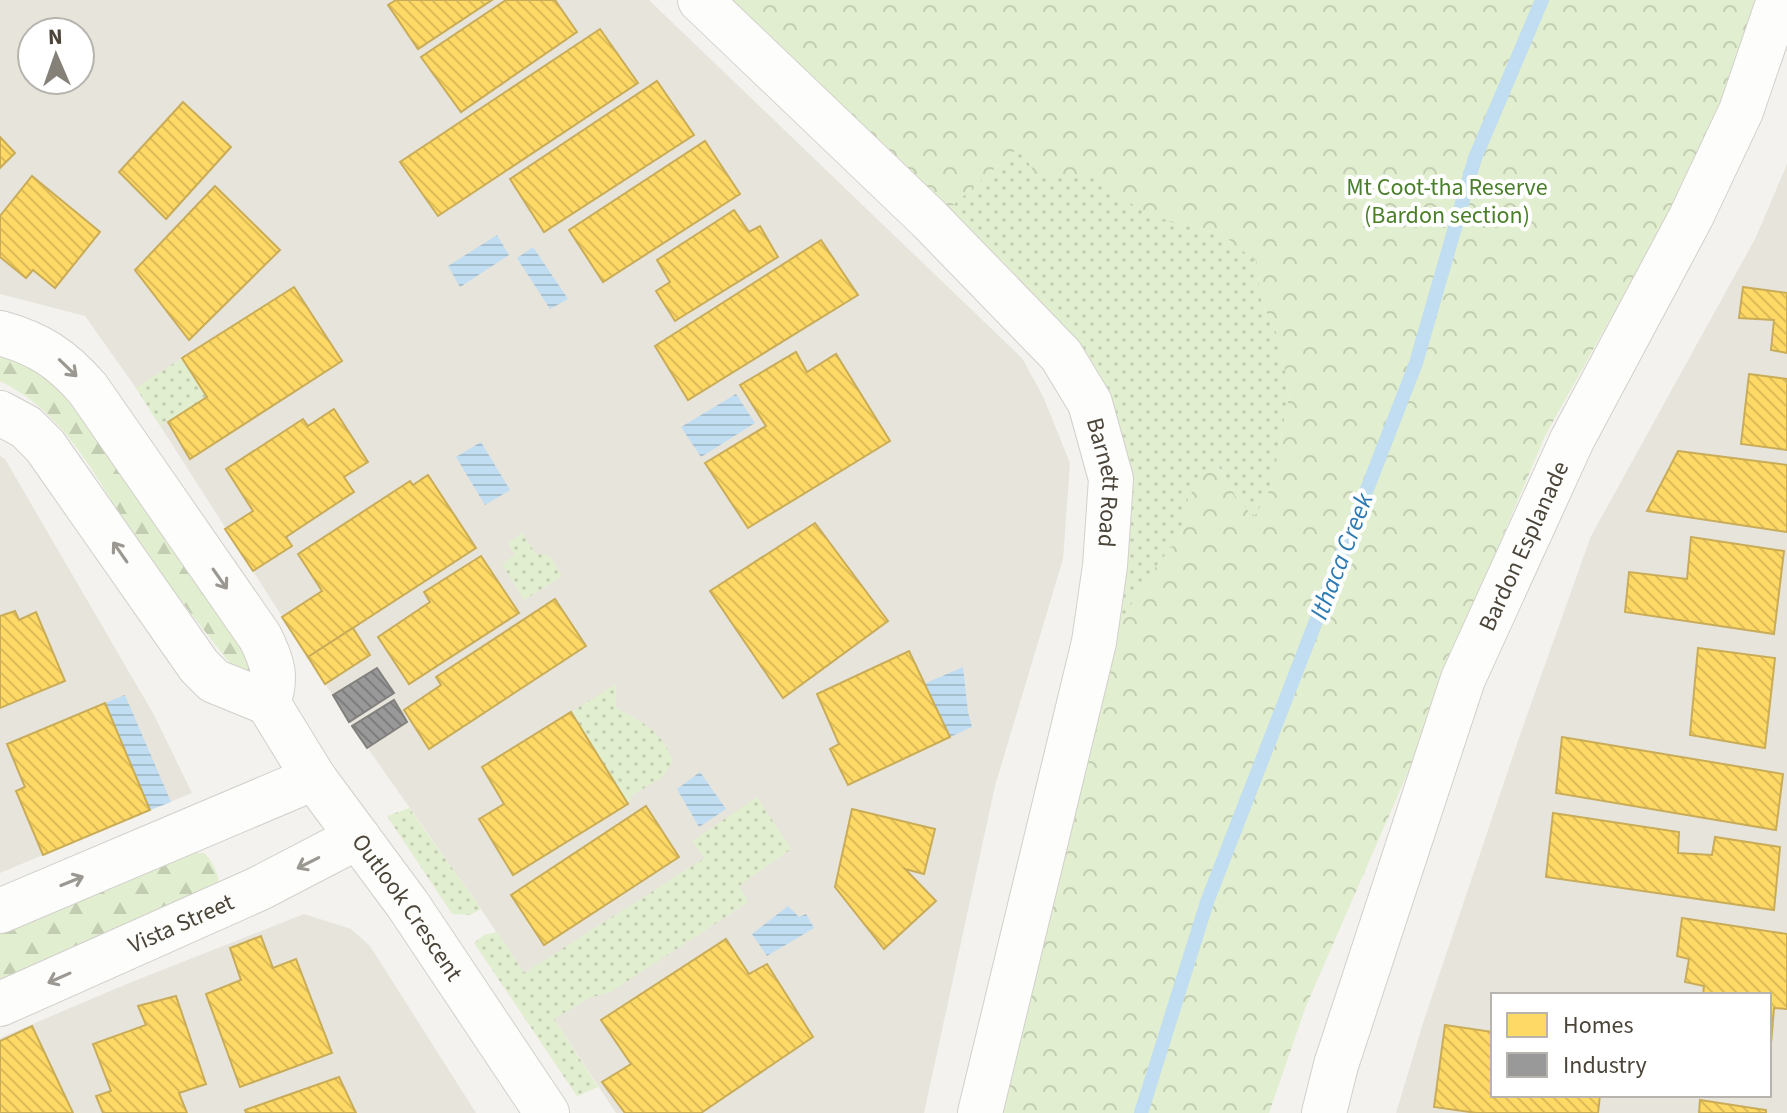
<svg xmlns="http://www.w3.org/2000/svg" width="1787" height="1113" font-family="'Source Sans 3',sans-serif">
<defs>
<pattern id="grass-dots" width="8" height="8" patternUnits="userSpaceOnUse" patternTransform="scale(2)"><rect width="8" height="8" fill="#e1eecf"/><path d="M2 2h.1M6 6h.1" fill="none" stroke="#c3cdb2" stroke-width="1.8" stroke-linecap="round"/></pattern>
<pattern id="forest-firs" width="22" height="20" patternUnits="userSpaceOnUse" patternTransform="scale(2)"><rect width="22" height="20" fill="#e1eecf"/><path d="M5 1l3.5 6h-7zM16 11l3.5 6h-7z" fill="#c3cdb2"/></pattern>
<pattern id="park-crowns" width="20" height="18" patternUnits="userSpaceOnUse" patternTransform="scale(2)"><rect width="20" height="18" fill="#e1eecf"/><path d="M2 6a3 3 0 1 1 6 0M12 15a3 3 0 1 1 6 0" fill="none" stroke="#c3cdb2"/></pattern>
<pattern id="water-rules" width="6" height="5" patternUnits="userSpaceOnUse" patternTransform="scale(2)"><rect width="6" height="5" fill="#c0ddf1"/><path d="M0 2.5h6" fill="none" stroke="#a6bfcf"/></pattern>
<pattern id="homes-back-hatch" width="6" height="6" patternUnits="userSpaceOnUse" patternTransform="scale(2)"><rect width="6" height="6" fill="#ffd966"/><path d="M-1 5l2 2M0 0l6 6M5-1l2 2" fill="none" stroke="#dcbb59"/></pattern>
<pattern id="industry-back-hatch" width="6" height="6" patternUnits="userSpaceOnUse" patternTransform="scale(2)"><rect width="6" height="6" fill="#999"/><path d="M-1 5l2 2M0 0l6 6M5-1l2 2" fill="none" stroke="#7f7e7e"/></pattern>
</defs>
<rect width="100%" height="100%" fill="#f4f2ee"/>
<g fill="#e7e4dc" fill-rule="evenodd">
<path d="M0 0H649L1022 358 1043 396 1070 463 1063 559 995 786 924 1113H616L481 909 352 726 136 388 85 316 0 294ZM32 32H80V80H32Z"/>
<path d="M1787 164V1113H1396L1424 1020 1521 732 1591 536 1756 237ZM1493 995H1769V1095H1493Z"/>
<polygon points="0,456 5,459 154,715 192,793 0,873"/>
<polygon points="304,914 351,929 370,946 476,1113 0,1113 0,1038 129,983"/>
</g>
<g fill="url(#grass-dots)">
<polygon points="1019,147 1085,176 1100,178 1107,187 1171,222 1223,235 1256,261 1262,303 1280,340 1289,396 1271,488 1254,518 1236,497 1216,462 1189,496 1179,538 1141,585 1108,652 1126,481 944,213"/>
<polygon points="182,358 207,397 160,426 136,388"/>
<polygon points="522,533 535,553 550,556 562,576 524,600 502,564 515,555 508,543"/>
<path d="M616 684V707C644 725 660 728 673 761L662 778 632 795 628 804 571 712Z"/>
<polygon points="757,797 791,849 739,886 748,902 611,992 589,998 554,1019 598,1087 577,1096 474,943 484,935 497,932 524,973 705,858 692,841"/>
<polygon points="409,808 477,903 481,909 470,915 452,914 387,816"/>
</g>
<g fill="url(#forest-firs)">
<path d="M0 350 25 359 74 402 263 680 240 676C209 636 177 597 147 555 101 492 74 417 0 381Z"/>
<path d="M193 853H204C212 860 218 872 219 883L214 888 0 979V927Z"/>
</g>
<polygon fill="url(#park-crowns)" points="722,0 1767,0 1730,104 1545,436 1474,604 1419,747 1306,1006 1269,1113 999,1113 1108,652 1141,585 1179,538 1189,496 1215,461 1236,497 1254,517 1271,488 1289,396 1280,340 1262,303 1256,261 1223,235 1171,222 1139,209 1107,187 1100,178 1051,176 1034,172 1019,147 944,213"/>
<g fill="url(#water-rules)">
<polygon points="497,235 509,255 460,287 448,266"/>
<polygon points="533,247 568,299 550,309 517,258"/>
<polygon points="736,394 755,423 701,457 681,427"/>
<polygon points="481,442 510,490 485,505 456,457"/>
<polygon points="963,667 968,712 972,727 950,737 924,684"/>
<polygon points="125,695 171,802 150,810 105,703"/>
<polygon points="700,772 726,809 699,827 677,789"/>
<polygon points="788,906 799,917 806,914 814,928 767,956 752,934"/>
</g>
<g fill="url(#homes-back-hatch)" stroke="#c9ac58" stroke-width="2">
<polygon points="396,0 492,0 418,49 388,5"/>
<polygon points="506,0 555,0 577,32 461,112 421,57"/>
<polygon points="600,29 638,83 438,216 400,162"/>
<polygon points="657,81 694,135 544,232 510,179"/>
<polygon points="183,102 231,147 166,219 119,172"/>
<polygon points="0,137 15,153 0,168"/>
<polygon points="705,141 740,194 603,282 569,230"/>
<polygon points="32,176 100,232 55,288 33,270 26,278 0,257 0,216"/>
<polygon points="215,186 280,250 189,340 135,270"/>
<polygon points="734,210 749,232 760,226 778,257 675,321 656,291 670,282 657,260"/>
<polygon points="821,240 858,295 688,400 655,346"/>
<polygon points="294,287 342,361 190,459 168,422 207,397 182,358"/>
<polygon points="1743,287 1787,293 1787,353 1771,350 1774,320 1739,318"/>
<polygon points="796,352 807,372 836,354 890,441 748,528 705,463 766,426 740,385"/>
<polygon points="1749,374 1787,379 1787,450 1741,444"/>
<polygon points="334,409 368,462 344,477 354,492 286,537 292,546 253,571 225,529 253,511 226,469 303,419 308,426"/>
<polygon points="1678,451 1787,465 1787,532 1647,511"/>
<polygon points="428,475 476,548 308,657 282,617 322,591 298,554 410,481 413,485"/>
<polygon points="815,523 888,621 783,698 710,591"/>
<polygon points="1691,537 1784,551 1774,634 1625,612 1629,572 1687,579"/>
<polygon points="481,556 519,613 409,684 378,637 430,602 424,592"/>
<polygon points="555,599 586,646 429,749 404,710 441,685 436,677"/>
<polygon points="15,611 19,620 36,612 65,681 0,708 0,616"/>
<polygon points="353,628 370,655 325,684 308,657"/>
<polygon points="1698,648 1775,658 1765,748 1690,735"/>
<polygon points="909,651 950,737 848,785 830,749 839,744 817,694"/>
<polygon points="105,703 150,810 43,855 16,791 25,787 7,744"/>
<polygon points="571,712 628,804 513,875 479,819 504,804 482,767"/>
<polygon points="1562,737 1783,774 1776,830 1556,793"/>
<polygon points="646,806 679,857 544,945 511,895"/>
<polygon points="852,809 935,829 924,874 905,869 936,901 884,949 835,887"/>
<polygon points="1553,813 1679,832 1678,853 1712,855 1715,837 1780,847 1774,910 1546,877"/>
<polygon points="1682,918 1787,934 1787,1009 1774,1008 1770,1056 1769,995 1703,995 1704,986 1685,982 1689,959 1677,956"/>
<polygon points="261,936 273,968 296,959 332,1053 240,1087 206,994 241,980 230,948"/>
<polygon points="726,939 749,974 767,964 813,1037 701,1113 625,1113 602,1082 631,1064 601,1020"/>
<polygon points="176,996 206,1084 179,1093 187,1113 103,1113 96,1096 111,1091 93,1044 146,1025 138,1006"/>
<polygon points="1445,1025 1493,1032 1493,1095 1600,1095 1598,1113 1477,1113 1434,1107"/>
<polygon points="32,1026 73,1113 0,1113 0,1041"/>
<polygon points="339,1077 356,1113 246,1113 245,1110"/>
<polygon points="1700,1100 1766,1110 1766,1113 1699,1113"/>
</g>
<g fill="url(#industry-back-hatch)" stroke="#82807c" stroke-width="2">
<polygon points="377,668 394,693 349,722 333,695"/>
<polygon points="394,700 407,722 367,748 352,726"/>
</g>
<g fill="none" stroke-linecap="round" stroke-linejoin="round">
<polyline stroke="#c0ddf1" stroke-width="14" points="1141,1113 1207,902 1416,363 1475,158 1542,0"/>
<defs>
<g id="minor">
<path id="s1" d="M700 0 929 219 1061 355 1090 403 1111 479 1105 566 1094 642 980 1113"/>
<path d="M0 333C39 344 61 358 88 389L260 637C272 661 278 677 268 703"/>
<path id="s2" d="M0 413 26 427 45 446 199 666 214 681 268 703 314 778 408 905 547 1113"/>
<polyline points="0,911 314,778"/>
<path id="s3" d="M0 1004 258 889 358 837"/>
<path id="s4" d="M1324 1113 1336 1065 1463 679 1572 440 1691 217 1741 111 1779 0"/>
</g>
</defs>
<use href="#minor" stroke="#d2d0cb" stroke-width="46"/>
<use href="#minor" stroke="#fdfdfc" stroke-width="44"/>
</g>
<defs><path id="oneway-shaft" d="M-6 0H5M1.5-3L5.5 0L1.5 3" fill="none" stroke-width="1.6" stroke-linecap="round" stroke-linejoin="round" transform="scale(2)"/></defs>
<g stroke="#9b9791">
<use href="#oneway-shaft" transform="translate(68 368) rotate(44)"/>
<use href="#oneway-shaft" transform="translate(120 552) rotate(-125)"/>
<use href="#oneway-shaft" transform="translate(220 579) rotate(55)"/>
<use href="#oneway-shaft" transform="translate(308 863) rotate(153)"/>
<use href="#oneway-shaft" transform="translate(72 881) rotate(-22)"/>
<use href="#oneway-shaft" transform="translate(59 978) rotate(156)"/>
</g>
<g text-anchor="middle" stroke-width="8" stroke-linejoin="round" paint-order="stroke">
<g font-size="24" fill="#4a7f2a" stroke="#fff">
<text x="1447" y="195">Mt Coot-tha Reserve<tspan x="1447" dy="28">(Bardon section)</tspan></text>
</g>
<g font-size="24" fill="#4b4439" stroke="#fff">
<text dy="8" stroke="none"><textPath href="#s1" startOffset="644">Barnett Road</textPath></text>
<text dy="8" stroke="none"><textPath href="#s4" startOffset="602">Bardon Esplanade</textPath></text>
<text dy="8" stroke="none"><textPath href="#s2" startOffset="652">Outlook Crescent</textPath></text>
<text dy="8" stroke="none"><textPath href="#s3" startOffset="198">Vista Street</textPath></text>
</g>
<g font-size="26" font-style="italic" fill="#2e7ab2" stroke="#fff">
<text transform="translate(1341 556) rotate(-69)" y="9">Ithaca Creek</text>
</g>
</g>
<rect x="1491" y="993" width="280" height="104" fill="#ffffff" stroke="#b7b4b0" stroke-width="2"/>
<rect x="1507" y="1013" width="40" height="24" fill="#ffd966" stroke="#b7b4b0" stroke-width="2"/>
<text x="1563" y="1033" font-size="24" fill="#4b4439">Homes</text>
<rect x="1507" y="1053" width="40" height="24" fill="#999999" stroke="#b7b4b0" stroke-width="2"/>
<text x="1563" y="1073" font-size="24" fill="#4b4439">Industry</text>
<g transform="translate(56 56) rotate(358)"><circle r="38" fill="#ffffff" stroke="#b7b4b0" stroke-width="2"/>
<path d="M0-6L14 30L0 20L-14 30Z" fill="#868178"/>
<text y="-12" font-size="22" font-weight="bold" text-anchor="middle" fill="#4b4439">N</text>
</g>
</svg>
